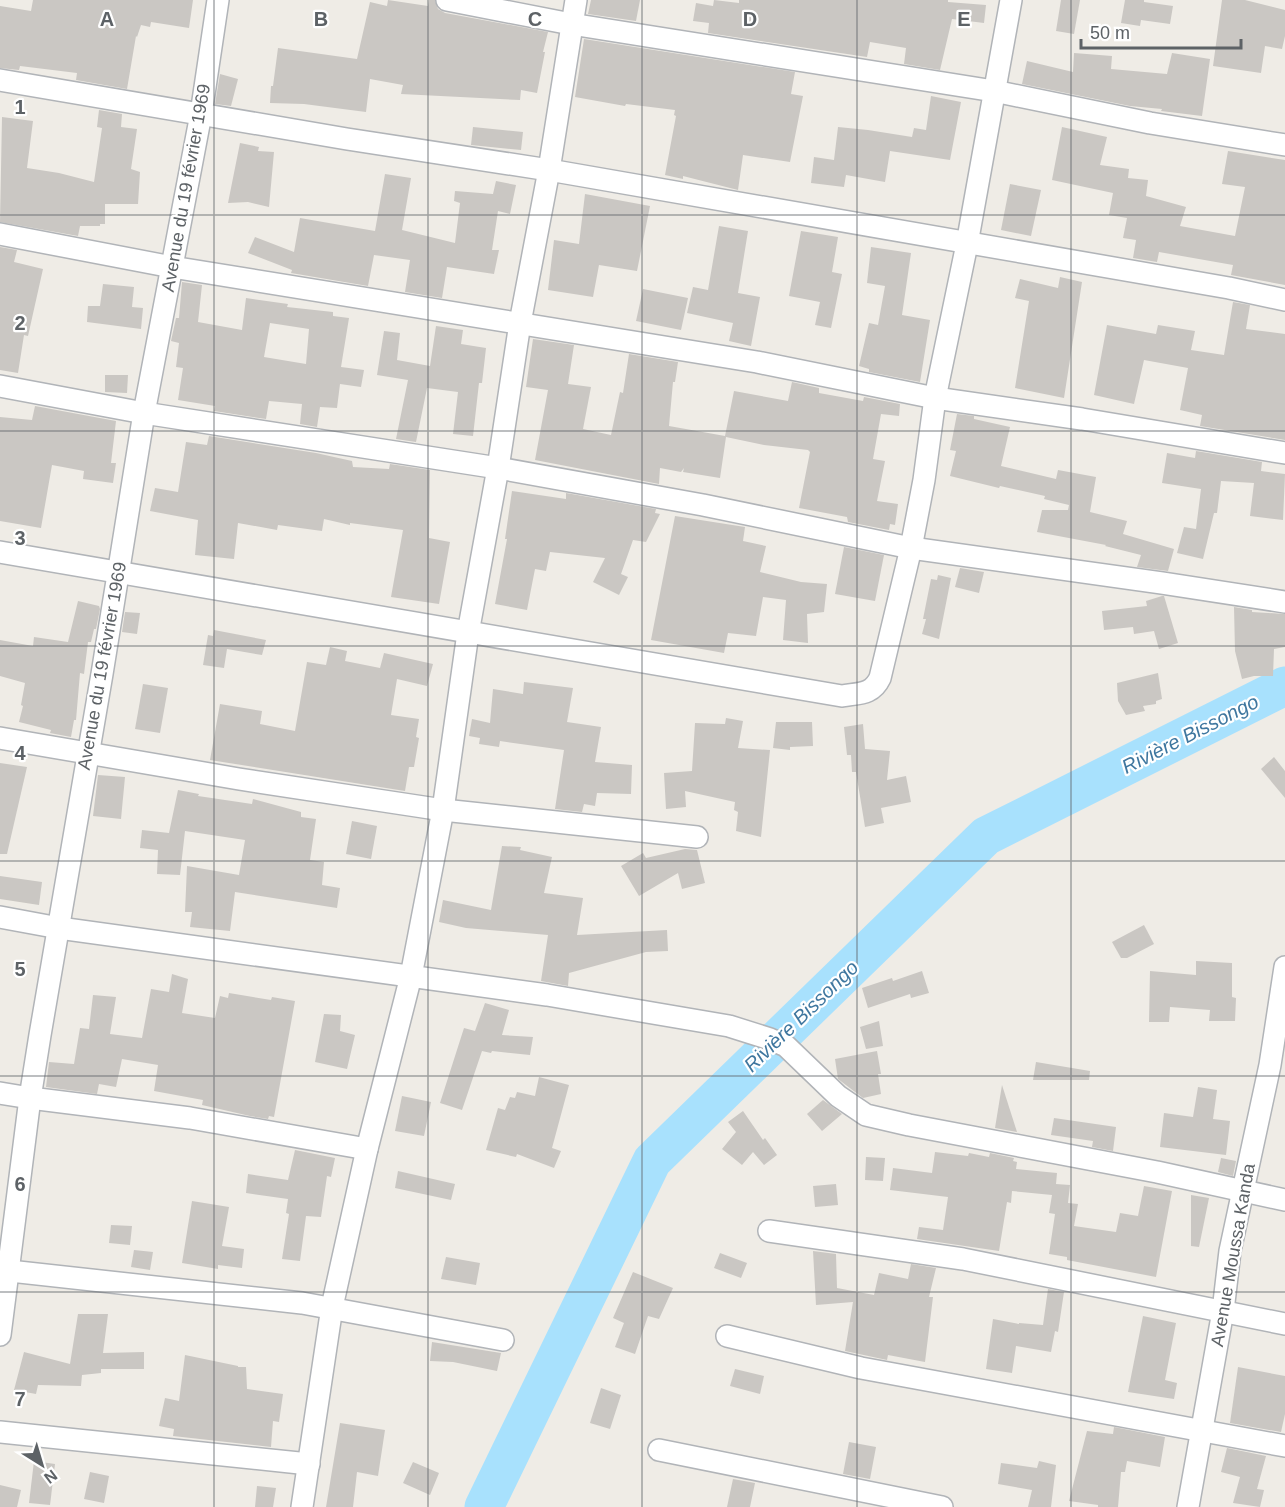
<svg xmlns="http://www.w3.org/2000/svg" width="1285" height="1507" font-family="Helvetica,sans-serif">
<rect width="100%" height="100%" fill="#efece6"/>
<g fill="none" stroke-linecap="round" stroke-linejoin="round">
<polyline stroke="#a8e1fd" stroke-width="39" points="484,1507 652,1161 986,836 1285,686"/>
</g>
<g fill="#cac7c3" fill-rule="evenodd">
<polygon points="33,0 193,0 189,28 151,22 150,27 141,25 137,37 136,36 127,89 76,80 77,73 20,66 19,70 0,68 0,6 31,11"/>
<polygon points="388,0 428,6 429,0 435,0 438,9 445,13 548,32 543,52 545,52 537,93 521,90 520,100 401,94 403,85 370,79 366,112 304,104 270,103 271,86 273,86 278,48 357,59 370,2 387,6"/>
<polygon points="591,0 640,0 636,21 588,14"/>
<polygon points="714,0 739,3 739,0 948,0 948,2 986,5 984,23 952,19 940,70 904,64 906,48 870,42 867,57 708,33 709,23 693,21 696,3 713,6"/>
<polygon points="1061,0 1080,0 1074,34 1056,31"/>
<polygon points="1125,0 1144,0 1144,2 1173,6 1170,24 1141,20 1140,26 1121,23"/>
<polygon points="1222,0 1245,0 1285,10 1285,36 1282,49 1265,46 1261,73 1213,66"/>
<polygon points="584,39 795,72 791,94 803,96 790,162 743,155 738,190 683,176 683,179 665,175 676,116 674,115 675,110 626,104 625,106 575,97"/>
<polygon points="1074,53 1112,56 1111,69 1167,74 1172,53 1210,59 1202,116 1161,111 1162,109 1130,106 1022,84 1027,61 1073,72"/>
<polygon points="220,74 238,79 231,106 215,104"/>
<polygon points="931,96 961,102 950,160 890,151 885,182 846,175 844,187 811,183 814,157 834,160 838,127 868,130 912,137 914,128 926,130"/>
<polygon points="99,110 122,114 121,127 137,129 131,169 140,172 138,204 105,204 105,224 100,224 100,226 80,226 78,236 0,222 2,117 33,121 27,168 59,173 94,182 102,128 97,127"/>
<polygon points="473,127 523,132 521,150 471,145"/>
<polygon points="1062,127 1107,137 1100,165 1129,169 1128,178 1148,180 1146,196 1186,207 1180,226 1235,236 1245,187 1222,184 1228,151 1285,160 1285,285 1231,275 1233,265 1159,252 1157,262 1133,258 1136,240 1123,238 1127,218 1109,215 1113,193 1052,180"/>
<polygon points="240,143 259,147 258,151 274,152 269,207 248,202 228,203"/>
<polygon points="385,174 411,178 402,230 455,243 460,203 454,201 455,191 493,194 496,181 516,185 510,214 498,211 492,250 499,250 494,274 447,267 442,298 405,292 410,260 374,255 368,286 291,273 292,270 248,253 255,237 294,252 300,218 375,231"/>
<polygon points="1010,184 1041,190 1031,236 1001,230"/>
<polygon points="585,194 650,206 637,271 599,265 593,297 548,290 554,240 579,244"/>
<polygon points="719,226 748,231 738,293 760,297 751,346 729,341 733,323 687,313 693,287 708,290"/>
<polygon points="801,231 838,237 832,272 842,274 831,328 815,325 820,302 789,296"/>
<polygon points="0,247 17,250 14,262 43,269 28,336 24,335 18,373 0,370"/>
<polygon points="871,247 911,253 902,315 930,320 920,382 869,372 869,369 859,366 869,323 878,325 885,286 867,283"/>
<polygon points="1060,277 1082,282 1064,398 1015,388 1029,301 1015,298 1020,279 1058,288"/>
<path d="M182 282 202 285 198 322 242 330 246 298 288 304 287 307 333 312V316L349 318 341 367 364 370 361 387 340 384 337 408 320 407 317 427 300 424 302 404 269 401 266 419 214 411 215 406 178 400 183 368 176 367 179 343 171 341 176 318H179ZM270 323 309 329 306 364 264 357Z"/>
<polygon points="103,284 134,287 132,307 143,308 141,329 87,322 88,306 100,306"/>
<polygon points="643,289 688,298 681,330 636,321"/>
<polygon points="1233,302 1250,305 1246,329 1285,334 1285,440 1200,426 1202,415 1180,410 1188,368 1144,360 1134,404 1094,395 1107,325 1156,334 1158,325 1195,331 1191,350 1224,355"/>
<polygon points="436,326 463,330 461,344 486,348 482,383 479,383 473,436 453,434 458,392 427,388 416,442 396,439 408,380 377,375 384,331 400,333 397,360 430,366"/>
<polygon points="533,339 574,345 568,384 591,387 583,429 611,435 620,392 623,393 629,354 678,362 675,382 673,382 669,426 725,436 734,391 788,401 792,382 819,388 819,393 863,401 864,397 900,404 899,416 881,414 873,459 885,461 877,501 898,504 895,525 890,524 889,530 848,522 847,517 799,508 810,452 808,450 764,445 726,437 720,478 683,472 684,468 681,472 660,468 659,484 535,460 548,390 526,387"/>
<polygon points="105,375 128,375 127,393 105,392"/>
<polygon points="35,406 116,421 111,463 116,463 113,483 83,479 84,471 52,465 41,528 0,521 0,417 32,420"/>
<polygon points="957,414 974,416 974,419 1010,427 1001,466 1056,479 1058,470 1096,477 1090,512 1127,521 1123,534 1174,549 1168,571 1137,567 1141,555 1105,546 1106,545 1037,532 1042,510 1068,510 1069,505 1044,499 1045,496 1000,486 999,488 950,476 956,451 950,450"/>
<polygon points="209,436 316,453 352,461 353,467 389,469 390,464 430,470 429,538 450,542 439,604 391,597 403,530 350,523 350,525 324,519 322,531 278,525 277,530 238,523 234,559 195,555 198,520 150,511 155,488 178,492 186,442 207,445"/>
<polygon points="1196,451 1262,462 1261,471 1285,474 1283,520 1250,516 1254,483 1221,481 1217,513 1214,513 1203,559 1177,553 1184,527 1196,529 1201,489 1162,483 1167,453 1195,458"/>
<polygon points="512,491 566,499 566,493 656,509 655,513 660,514 646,542 633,540 621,574 628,577 619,595 593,582 605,558 550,552 546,571 535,569 527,610 495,604 507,539 505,539"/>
<polygon points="675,516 745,527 743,541 766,546 760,572 801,582 827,584 824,612 807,614 808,643 783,640 786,600 763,597 756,636 728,633 724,653 651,640"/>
<polygon points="844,547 884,555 875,601 835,594"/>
<polygon points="960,568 984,572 979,593 955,587"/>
<polygon points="938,575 951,578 939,639 922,634 926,619 923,619 931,579 937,580"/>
<polygon points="1162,596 1164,596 1178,643 1159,649 1154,631 1134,634 1133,627 1104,630 1102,611 1147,606 1146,601"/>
<polygon points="78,601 99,606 100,609 96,629 94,629 91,642 88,642 84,674 80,673 76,720 74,720 71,737 50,733 51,730 19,722 23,706 21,705 25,683 0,676 0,640 33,646 34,637 68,642"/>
<polygon points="1234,607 1252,610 1252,612 1285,614 1285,647 1274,649 1273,676 1254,676 1242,679 1235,651"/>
<polygon points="125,612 140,613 137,634 122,632"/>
<polygon points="214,630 266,640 262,655 227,649 224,668 203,665 208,635 213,636"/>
<polygon points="330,647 347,651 345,661 380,668 384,653 433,664 427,686 397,679 391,715 419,719 416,737 419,738 414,767 409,767 405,791 210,760 220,704 262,711 260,724 295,731 307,662 326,665"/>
<polygon points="1158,673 1162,699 1156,701 1156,704 1143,706 1145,711 1126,715 1118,701 1117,683"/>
<polygon points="524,682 573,688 567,722 601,727 595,762 632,765 631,794 597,793 595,806 584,804 582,812 555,809 564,750 500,741 499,747 479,744 480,738 469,736 472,719 490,723 493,689 523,694"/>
<polygon points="143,684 168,688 160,733 135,729"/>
<polygon points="726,718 743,721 738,748 770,750 761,837 736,831 738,812 734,810 735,802 685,791 686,807 666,809 664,773 692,771 695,723 725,724"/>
<polygon points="776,722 812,722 813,746 790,747 790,750 773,748"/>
<polygon points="863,724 865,749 890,751 887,780 906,776 911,802 881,808 884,823 865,827 856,772 852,772 851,755 847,755 844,727"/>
<polygon points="1274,757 1285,771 1285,798 1261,769"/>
<polygon points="0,763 27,767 7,854 0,854"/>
<polygon points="98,775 125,777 121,819 93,816"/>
<polygon points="178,790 199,794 198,796 252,804 253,799 301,812 301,817 316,819 310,860 324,862 322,885 340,888 337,908 235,892 230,931 190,927 192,912 185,912 187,866 239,875 245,840 185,831 180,875 157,874 158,850 140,848 142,830 169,833"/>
<polygon points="352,821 377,826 371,859 346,854"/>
<polygon points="502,846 521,847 520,850 552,857 544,893 583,898 577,935 667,930 668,951 646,952 569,973 568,986 541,981 548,935 466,928 439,922 443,900 491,910"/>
<polygon points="685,849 697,850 705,883 682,889 678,873 639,896 621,866 643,853 646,858"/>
<polygon points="0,876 42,882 39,905 0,899"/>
<polygon points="1144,925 1154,944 1127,958 1121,958 1112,942"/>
<polygon points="1196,961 1232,963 1232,997 1236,998 1235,1021 1209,1021 1210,1010 1170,1007 1169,1022 1149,1022 1150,971 1196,975"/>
<polygon points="922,971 929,993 911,998 910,994 868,1008 862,988 892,978 893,981"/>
<polygon points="172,974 188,979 182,1013 215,1018 220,996 228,998 229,993 271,1000 272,997 295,1001 274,1117 269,1116 268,1119 250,1116 202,1105 203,1100 154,1091 158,1065 122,1059 116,1087 99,1084 97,1094 46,1087 49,1062 74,1064 80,1028 89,1029 93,995 116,997 110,1034 142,1038 151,989 169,992"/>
<polygon points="485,1003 509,1010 502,1035 533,1037 530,1055 492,1051 491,1053 482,1051 462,1110 440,1103 464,1028 475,1031"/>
<polygon points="324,1014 341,1015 340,1031 355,1035 347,1069 315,1062"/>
<polygon points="879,1021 883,1046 866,1049 860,1027"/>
<polygon points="877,1051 881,1074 878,1074 881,1094 863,1098 838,1079 835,1059"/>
<polygon points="1036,1062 1090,1071 1089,1080 1033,1080"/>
<polygon points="539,1077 569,1085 552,1148 561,1151 554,1168 517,1154 516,1157 486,1150 498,1108 505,1110 510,1097 515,1098 517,1092 535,1096"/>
<polygon points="1002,1085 1017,1132 995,1128"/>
<polygon points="1198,1087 1217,1090 1213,1119 1230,1121 1226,1155 1160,1147 1164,1113 1193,1117"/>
<polygon points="402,1096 431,1102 424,1136 395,1131"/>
<polygon points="823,1100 842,1114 822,1131 807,1114"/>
<polygon points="743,1111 763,1140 765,1138 777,1155 764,1165 753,1152 742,1165 722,1149 736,1132 728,1122"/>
<polygon points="1054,1118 1116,1127 1113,1151 1092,1147 1093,1141 1051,1135"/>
<polygon points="295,1150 335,1158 331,1177 327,1176 321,1217 306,1216 300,1261 282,1259 289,1214 286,1213 288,1199 246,1193 248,1174 288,1180"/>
<polygon points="935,1152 968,1156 969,1153 989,1157 990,1153 1014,1158 1013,1161 1017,1162 1016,1169 1057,1173 1056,1184 1070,1185 1068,1203 1078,1204 1074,1226 1116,1232 1120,1213 1138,1216 1144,1186 1172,1191 1156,1277 1067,1260 1067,1257 1049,1254 1055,1214 1049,1213 1052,1195 1012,1191 1011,1203 1007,1202 999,1251 917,1239 919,1227 943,1230 948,1197 890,1190 893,1168 932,1173"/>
<polygon points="866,1157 885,1158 883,1181 865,1180"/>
<polygon points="1221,1158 1236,1161 1233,1176 1218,1172"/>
<polygon points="398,1171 455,1184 451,1200 395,1188"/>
<polygon points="836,1184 838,1205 815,1207 813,1186"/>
<polygon points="1191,1195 1209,1198 1199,1247 1191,1246"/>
<polygon points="192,1201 229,1207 222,1246 244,1249 242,1268 218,1265 218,1269 182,1263"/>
<polygon points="111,1225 132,1226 130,1245 109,1243"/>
<polygon points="134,1250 153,1252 150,1270 131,1267"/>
<polygon points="813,1251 836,1254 837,1288 874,1295 879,1273 908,1279 911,1264 936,1268 929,1297 933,1297 925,1362 888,1355 887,1360 845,1351 853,1302 816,1305"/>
<polygon points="720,1253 747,1263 741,1278 714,1268"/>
<polygon points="446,1257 480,1263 476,1285 441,1279"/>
<polygon points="633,1272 673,1288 659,1319 648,1316 635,1354 615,1347 624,1323 613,1318"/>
<polygon points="1048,1289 1064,1292 1058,1332 1055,1331 1051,1352 1016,1346 1012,1373 986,1369 993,1319 1019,1324 1019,1323 1043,1325"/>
<polygon points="78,1314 108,1314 103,1353 144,1352 144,1369 101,1369 101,1373 82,1375 81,1386 38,1385 36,1394 14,1390 24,1352 70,1364"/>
<polygon points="1143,1316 1176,1323 1165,1380 1177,1383 1174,1399 1128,1392"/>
<polygon points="432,1342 501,1353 497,1371 453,1362 430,1361"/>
<polygon points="185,1355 238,1366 238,1367 246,1367 247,1389 283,1394 279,1422 273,1421 271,1447 173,1436 174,1429 159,1426 165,1398 179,1401"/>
<polygon points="1238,1367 1285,1376 1285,1414 1281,1432 1230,1423"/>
<polygon points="735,1369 764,1376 760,1394 730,1386"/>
<polygon points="601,1388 621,1395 610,1429 590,1423"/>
<polygon points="340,1423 385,1430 378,1476 357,1472 353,1507 326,1507"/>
<polygon points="1114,1427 1165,1437 1160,1467 1127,1461 1125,1472 1121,1472 1118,1507 1098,1507 1098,1505 1069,1501 1087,1431 1113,1434"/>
<polygon points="849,1442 876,1447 870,1479 843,1474"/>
<polygon points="1227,1448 1266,1456 1257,1489 1264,1490 1260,1507 1233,1503 1240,1477 1221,1472"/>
<polygon points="34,1461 55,1464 50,1505 29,1503"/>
<polygon points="1039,1461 1056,1465 1051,1507 1028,1507 1032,1490 998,1484 1001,1463 1037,1468"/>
<polygon points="413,1462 439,1473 430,1495 403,1483"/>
<polygon points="90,1472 109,1476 104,1503 84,1499"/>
<polygon points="733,1479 755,1483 750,1507 727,1507"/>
<polygon points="0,1485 21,1490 17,1507 0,1507"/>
<polygon points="257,1486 276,1488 273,1507 255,1507"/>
</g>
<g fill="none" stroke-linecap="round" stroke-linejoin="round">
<defs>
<g id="minor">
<polyline points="447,0 571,24 994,91 1150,123 1285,145"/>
<polyline points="0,80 347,139 549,170 1229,288 1285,300"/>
<polyline points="0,234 172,267 757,362 935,398 1082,419 1285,453"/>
<polyline points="0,386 144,413 498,468 703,505 911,548 1162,583 1285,602"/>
<path d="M0 552 842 696C859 693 872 695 880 678L911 548 924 480 935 398 967 244 1011 0"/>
<polyline points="0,738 239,779 443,810 697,837"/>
<polyline points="0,917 59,928 547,995 729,1026 770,1039 786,1046 838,1096 866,1115 909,1125 1157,1172 1285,1200"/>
<polyline points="0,1093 30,1098 190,1118 367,1149"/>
<polyline points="769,1231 963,1259 1285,1324"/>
<polyline points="0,1270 302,1303 503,1340"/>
<polyline points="0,1335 30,1098 40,1035 102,674 144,413 201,114 218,0"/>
<polyline points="727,1336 861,1368 1285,1446"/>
<polyline points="0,1432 309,1464"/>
<polyline points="659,1450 942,1507"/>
<polyline points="302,1507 332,1307 367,1149 411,976 443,810 468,633 498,468 520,323 549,170 576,0"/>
<polyline points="1188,1507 1223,1311 1230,1251 1270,1065 1285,967"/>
</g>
</defs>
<use href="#minor" stroke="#b1b4b8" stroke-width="24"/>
<use href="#minor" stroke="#fff" stroke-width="21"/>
</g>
<path fill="none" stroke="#5d6266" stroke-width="1.5" stroke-opacity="0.55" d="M214 0V1507M428 0V1507M642 0V1507M857 0V1507M1071 0V1507M0 215H1285M0 431H1285M0 646H1285M0 861H1285M0 1076H1285M0 1292H1285"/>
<g text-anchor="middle" stroke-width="4.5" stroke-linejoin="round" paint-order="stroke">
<g font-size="18" fill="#5d6266" stroke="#fff">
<text transform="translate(186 188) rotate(-80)" y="6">Avenue du 19 février 1969</text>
<text transform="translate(102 666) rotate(-80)" y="6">Avenue du 19 février 1969</text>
<text transform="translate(1233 1255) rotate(-80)" y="6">Avenue Moussa Kanda</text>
</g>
<g font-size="20" font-style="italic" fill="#3f779f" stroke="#fff">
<text transform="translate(1190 734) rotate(-27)" y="7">Rivière Bissongo</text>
<text transform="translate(801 1016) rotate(-44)" y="7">Rivière Bissongo</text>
</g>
</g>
<g font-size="20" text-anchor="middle" font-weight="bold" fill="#5d6266" stroke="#fff" stroke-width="4.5" stroke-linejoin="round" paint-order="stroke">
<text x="107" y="26">A</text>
<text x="321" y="26">B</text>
<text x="535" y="26">C</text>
<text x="750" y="26">D</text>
<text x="964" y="26">E</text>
<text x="20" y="114">1</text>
<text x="20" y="330">2</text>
<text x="20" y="545">3</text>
<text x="20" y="760">4</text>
<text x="20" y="976">5</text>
<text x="20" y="1191">6</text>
<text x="20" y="1406">7</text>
</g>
<g transform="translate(42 1465) rotate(143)" stroke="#ffffff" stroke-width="4.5" paint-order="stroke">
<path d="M0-4.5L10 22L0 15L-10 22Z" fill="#5d6266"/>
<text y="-9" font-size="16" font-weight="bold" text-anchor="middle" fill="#5d6266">N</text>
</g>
<path d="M1081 39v9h160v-9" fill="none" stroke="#5d6266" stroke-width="3"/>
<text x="1090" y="39" font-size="18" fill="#5d6266" stroke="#ffffff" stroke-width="4.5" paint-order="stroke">50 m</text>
</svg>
